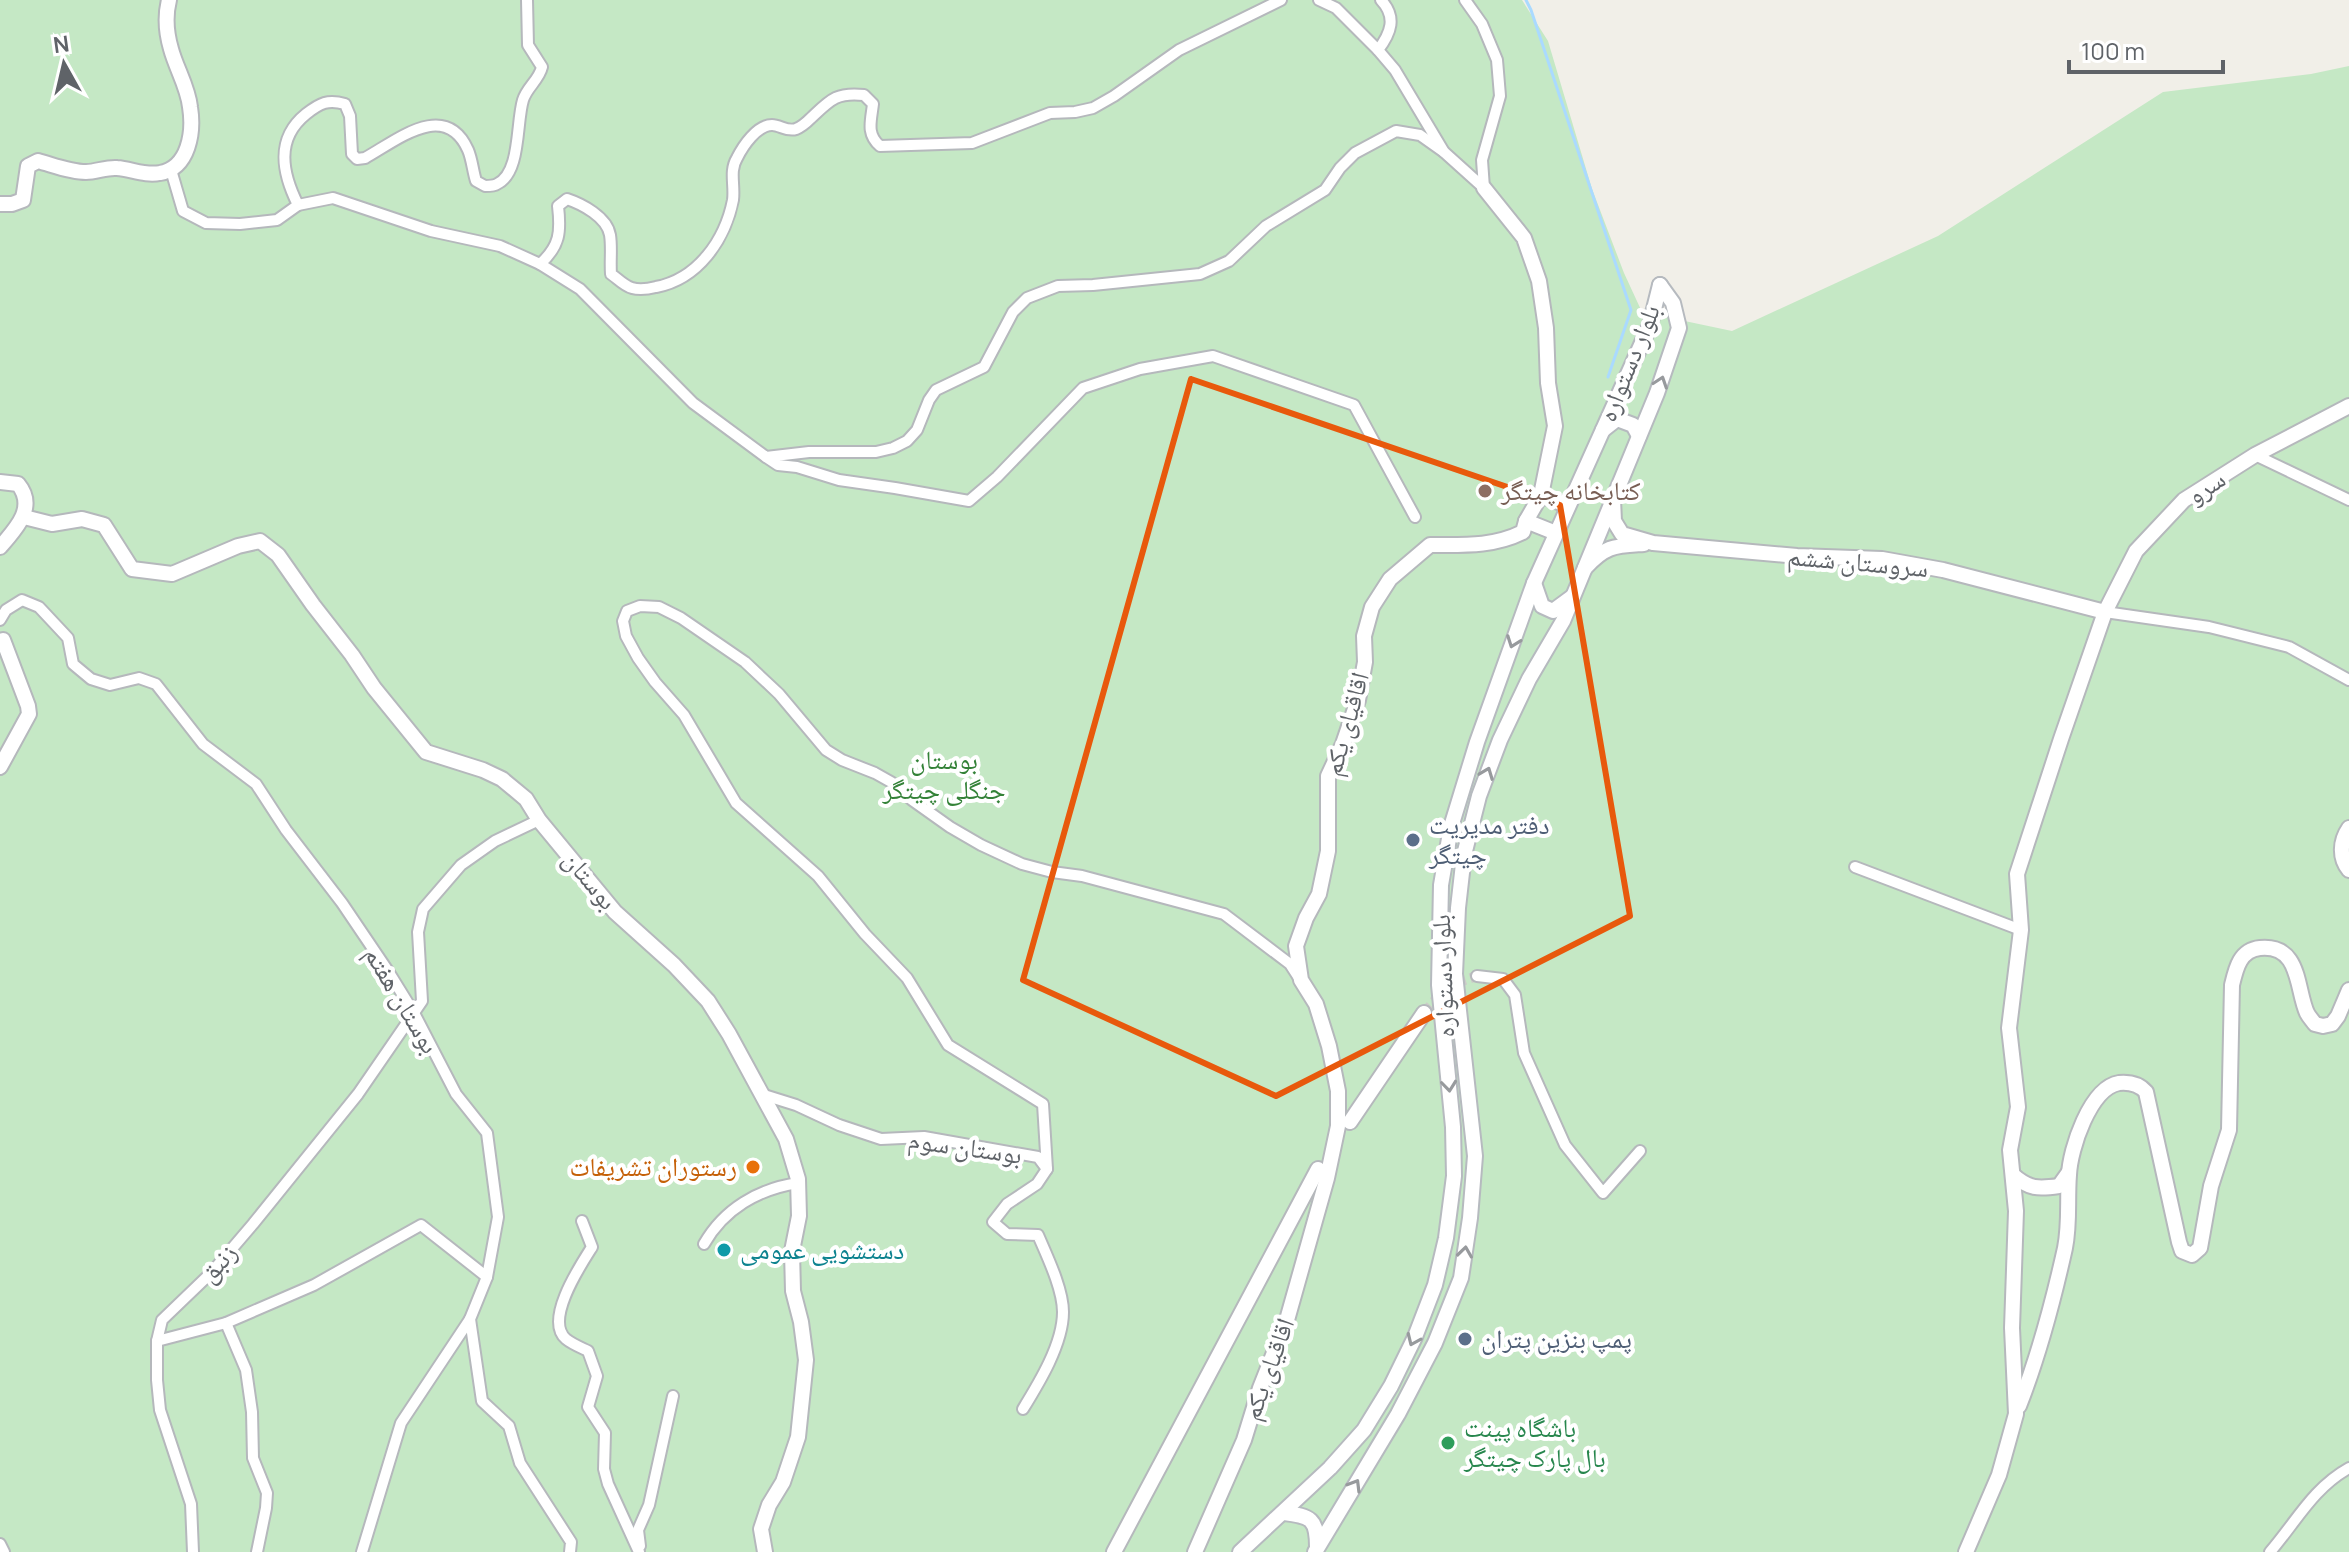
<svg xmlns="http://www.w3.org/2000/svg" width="2349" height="1552" font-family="Manrope,'Noto Naskh Arabic',sans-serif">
<rect width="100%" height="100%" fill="#f1efe8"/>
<polygon fill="#c5e8c5" points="0,0 1522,0 1548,41 1592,189 1624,273 1642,312 1732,331 1938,236 2163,92 2311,74 2349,66 2349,1552 0,1552"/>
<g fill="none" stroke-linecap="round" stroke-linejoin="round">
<polyline stroke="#aadaff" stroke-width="3" points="1526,0 1531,10 1631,310 1608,377"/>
<polyline stroke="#ccccc8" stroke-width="10" stroke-dasharray="10 5" stroke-linecap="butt" points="1424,1013 1447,986 1477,976"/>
<defs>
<g id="minor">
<polyline points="1319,0 1336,8 1378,50"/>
<path d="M1381 0C1397 17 1391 33 1378 50L1395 70 1444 152 1484 188"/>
<polyline points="1465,0 1482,24 1497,60 1500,96 1482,160 1484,188"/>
<path d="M171 170 183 211 206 223 240 224 277 220 298 205C282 173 275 139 306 114 320 103 328 99 345 104L350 116 352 154 357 159 365 158C396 141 445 99 468 150 472 159 473 172 476 181L485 186C489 186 494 186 497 184 521 173 516 123 523 100 527 87 539 80 542 67L528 45 527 0"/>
<polyline points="298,205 333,198 431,231 500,246 540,264 580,289 693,403 766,457 809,452 876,452 893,448 907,441 917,430 929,400 936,390 984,367 1013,312 1027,298 1058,286 1093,285 1200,274 1229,261 1266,226 1325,190 1340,168 1355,153 1396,131 1420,135 1444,152"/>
<path d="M540 264C560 246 561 232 558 206L567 199C582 204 607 217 610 235 612 247 610 261 611 274 617 278 624 286 632 288 639 290 648 289 656 287 698 279 725 240 733 200 735 185 729 171 737 158 743 146 757 125 772 125 780 125 787 132 796 129 801 127 807 122 811 118 830 100 836 92 864 95L873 104C871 121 866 134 880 146L972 143 1050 113 1075 112 1093 108 1114 96 1179 50 1281 0"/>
<polyline points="2255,455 2349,500"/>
<polyline points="766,457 778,465 797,467 839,480 895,488 969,501 997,477 1083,388 1140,369 1213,356 1354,405 1415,517"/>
<polyline points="2105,612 2209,627 2289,647 2349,680"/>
<polyline points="0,620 6,610 22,600 39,607 68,638 73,664 91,679 110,685 139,678 156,684 203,744 256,784 286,830 342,903 388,971 414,1013 456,1094 487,1133 498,1217 487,1277 470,1319 482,1401 509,1426 520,1463 571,1542 570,1552"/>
<polyline points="1855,867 2021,930"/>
<polyline points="1477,976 1503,979 1515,995 1524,1053 1565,1145 1603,1193 1640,1151"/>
<path d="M764 1095 796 1105 839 1125 881 1139 924 1137 1038 1157 1047 1169 1037 1184 1007 1204 993 1222 1007 1234 1038 1235C1047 1256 1063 1289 1063 1312 1063 1344 1039 1383 1023 1409"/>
<polyline points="1047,1169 1043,1104 948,1045 907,978 865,934 818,876 736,803 684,715 655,682 638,658 626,636 623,621 627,611 640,606 659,607 681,618 745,662 779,694 826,750 842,760 875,773 891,782 912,800 950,827 981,845 1022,864 1052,872 1082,876 1224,914 1290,964 1299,978"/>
<path d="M582 1221 592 1247C580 1266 544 1320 566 1339 572 1344 582 1348 588 1351L597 1376 588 1407 605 1433 604 1469 608 1484 639 1552"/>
<path d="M704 1244C724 1209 758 1189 798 1183"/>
<polyline points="226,1323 246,1370 252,1412 253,1458 267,1493 266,1508 257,1552"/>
<polyline points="157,1341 226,1323 314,1285 421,1225 487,1277"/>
<polyline points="0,1544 4,1552"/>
<polyline points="640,1546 638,1530 649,1505 673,1396"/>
<polyline points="193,1552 191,1504 160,1410 157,1380 157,1341 162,1320 212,1272 253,1224 358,1094 422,1001 418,932 423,909 461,865 495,841 539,820"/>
<polyline points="362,1552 401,1423 470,1319"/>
<path d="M2270 1552C2296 1522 2313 1488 2349 1468"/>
</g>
<g id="tertiary">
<path d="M0 204H12L23 200 28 166 38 161C53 165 70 172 86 172 96 172 107 167 117 168 131 169 145 176 160 173 189 168 194 132 190 107 188 87 176 68 171 49 166 32 165 16 169 0"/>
<path d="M0 482 18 484C37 507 16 529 0 547"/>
<polyline points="1541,495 1568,506"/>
<polyline points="1613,499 1614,521 1622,534 1653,543 1797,556 1882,559 1943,570 2105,612"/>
<polyline points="24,517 52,524 82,519 104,525 132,569 172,574 238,546 260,541 278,555 313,605 352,655 374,688 426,752 483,770 502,779 526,799 539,820 615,912 674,965 708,1001 729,1034 786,1139 798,1179 799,1216 792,1251 793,1291 801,1322 806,1360 798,1437 783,1482 769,1505 761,1529 765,1552"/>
<polyline points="1526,521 1556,533"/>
<path d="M1585 568C1606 545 1615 546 1644 544"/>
<polyline points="0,767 29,714 28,706 3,640"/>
<path d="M2349 828C2340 841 2339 858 2349 870"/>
<polyline points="1350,1122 1424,1013"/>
<path d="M2013 1175C2029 1189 2038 1189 2059 1186L2069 1172"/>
<path d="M2019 1406C2039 1355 2053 1302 2065 1248 2070 1223 2067 1200 2069 1175 2070 1149 2090 1088 2119 1083 2130 1082 2139 1084 2146 1092L2179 1242 2182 1251 2192 1255 2200 1248 2211 1186 2229 1130 2232 985C2236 968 2240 950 2260 948 2301 944 2296 989 2307 1013 2309 1017 2312 1020 2315 1024L2323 1026 2332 1024 2338 1016 2349 990"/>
<polyline points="1114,1552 1318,1169"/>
<path d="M1195 1552 1244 1440 1260 1388 1287 1320 1327 1178 1338 1126V1091L1329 1046 1316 1004 1301 980 1296 946 1306 918 1319 894 1328 851V776L1343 744 1358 700 1365 662 1364 636 1372 607 1390 579 1430 545C1463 545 1493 547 1523 532L1526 521 1541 495 1555 426 1548 383 1546 328 1539 281 1524 238 1484 188"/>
<polyline points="1966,1552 1999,1475 2016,1414 2012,1328 2016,1211 2010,1150 2018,1107 2009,1028 2021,930 2017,874 2061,739 2105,612 2136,551 2184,500 2255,455 2349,406"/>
</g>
<g id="secondary">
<polyline points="1603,430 1617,419 1633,425 1639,436"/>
<polyline points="1534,583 1542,606 1553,611 1572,597"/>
<path d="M1284 1513C1311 1516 1317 1519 1317 1547"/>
<polyline points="1240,1552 1330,1468 1364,1430 1391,1386 1415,1337 1435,1285 1446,1238 1454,1176 1453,1127 1439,985 1441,885 1451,827 1477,742 1534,583 1650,325 1660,285"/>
<polyline points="1315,1552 1398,1414 1435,1343 1461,1278 1470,1218 1475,1156 1455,974 1458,908 1464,855 1479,796 1500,740 1529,679 1563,621 1657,393 1679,328 1673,303 1660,285"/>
</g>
</defs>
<use href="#minor" stroke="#b5b8bc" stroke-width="14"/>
<use href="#tertiary" stroke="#b5b8bc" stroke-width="18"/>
<use href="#secondary" stroke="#b6babf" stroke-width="18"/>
<use href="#minor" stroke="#fff" stroke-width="10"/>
<use href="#tertiary" stroke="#fff" stroke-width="14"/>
<use href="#secondary" stroke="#fff" stroke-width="14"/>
</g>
<defs><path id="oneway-chevron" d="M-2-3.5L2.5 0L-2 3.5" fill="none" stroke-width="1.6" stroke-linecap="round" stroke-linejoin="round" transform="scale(2)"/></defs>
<g stroke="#979a9d">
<use href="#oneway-chevron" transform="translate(1661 382) rotate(-71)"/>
<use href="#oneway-chevron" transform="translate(1513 642) rotate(110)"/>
<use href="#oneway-chevron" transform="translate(1487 773) rotate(-69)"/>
<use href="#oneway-chevron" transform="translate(1449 1086) rotate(84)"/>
<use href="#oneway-chevron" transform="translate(1465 1252) rotate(-82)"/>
<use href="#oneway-chevron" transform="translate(1413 1340) rotate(114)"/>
<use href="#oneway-chevron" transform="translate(1355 1485) rotate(-59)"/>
</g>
<path fill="none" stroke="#e8590c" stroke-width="6" stroke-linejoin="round" d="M1191 379 1560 505 1630 916 1276 1096 1023 980Z"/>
<circle fill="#8d6e63" stroke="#fff" stroke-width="3" cx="1485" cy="491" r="8"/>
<g fill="#5c6f8a" stroke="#fff" stroke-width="3">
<circle cx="1413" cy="840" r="8"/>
<circle cx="1465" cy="1339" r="8"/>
</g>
<circle fill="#e8710a" stroke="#fff" stroke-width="3" cx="753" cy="1167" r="8"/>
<circle fill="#0f9aa8" stroke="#fff" stroke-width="3" cx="724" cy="1250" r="8"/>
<circle fill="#2e9e5b" stroke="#fff" stroke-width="3" cx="1448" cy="1443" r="8"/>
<g text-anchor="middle" stroke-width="8" stroke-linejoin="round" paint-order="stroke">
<g font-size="26" fill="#5f6368" stroke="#fff">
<text transform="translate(1629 363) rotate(-68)" y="9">بلوار دستواره</text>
<text transform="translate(2206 487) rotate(-34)" y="9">سرو</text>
<text transform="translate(1858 562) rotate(5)" y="9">سروستان ششم</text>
<text transform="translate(1346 724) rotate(-74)" y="9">اقاقیای یکم</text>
<text transform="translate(590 880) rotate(50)" y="9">بوستان</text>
<text transform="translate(1443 976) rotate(-92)" y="9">بلوار دستواره</text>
<text transform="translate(402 1000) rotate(59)" y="9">بوستان هفتم</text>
<text transform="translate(965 1147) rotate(8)" y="9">بوستان سوم</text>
<text transform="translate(218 1263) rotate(-48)" y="9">زنبق</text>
<text transform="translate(1268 1369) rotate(-70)" y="9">اقاقیای یکم</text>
</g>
<g font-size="26" fill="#785e54" stroke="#fff" text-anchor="start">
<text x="1501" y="500">کتابخانه چیتگر</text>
</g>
<g font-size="26" fill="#348238" stroke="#fff">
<text x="944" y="769">بوستان<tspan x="944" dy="30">جنگلی چیتگر</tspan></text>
</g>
<g font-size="26" fill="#4e5e75" stroke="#fff" text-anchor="start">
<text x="1429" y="834">دفتر مدیریت<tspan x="1429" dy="30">چیتگر</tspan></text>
<text x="1481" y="1348">پمپ بنزین پتران</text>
</g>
<g font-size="26" fill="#c56008" stroke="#fff" text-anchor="end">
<text x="737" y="1176">رستوران تشریفات</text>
</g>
<g font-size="26" fill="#0d838f" stroke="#fff" text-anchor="start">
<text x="740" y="1259">دستشویی عمومی</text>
</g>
<g font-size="26" fill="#27864d" stroke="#fff" text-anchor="start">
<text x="1464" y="1437">باشگاه پینت<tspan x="1464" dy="30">بال پارک چیتگر</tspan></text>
</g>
</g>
<g transform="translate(64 64) rotate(352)" stroke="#ffffff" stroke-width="6" paint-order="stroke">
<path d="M0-6L14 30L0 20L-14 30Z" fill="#5f6368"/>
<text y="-12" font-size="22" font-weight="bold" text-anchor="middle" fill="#5f6368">N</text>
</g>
<path d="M2069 60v12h154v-12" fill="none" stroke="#5f6368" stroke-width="4"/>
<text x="2081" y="60" font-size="24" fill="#5f6368" stroke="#ffffff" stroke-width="6" paint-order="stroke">100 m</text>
</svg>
